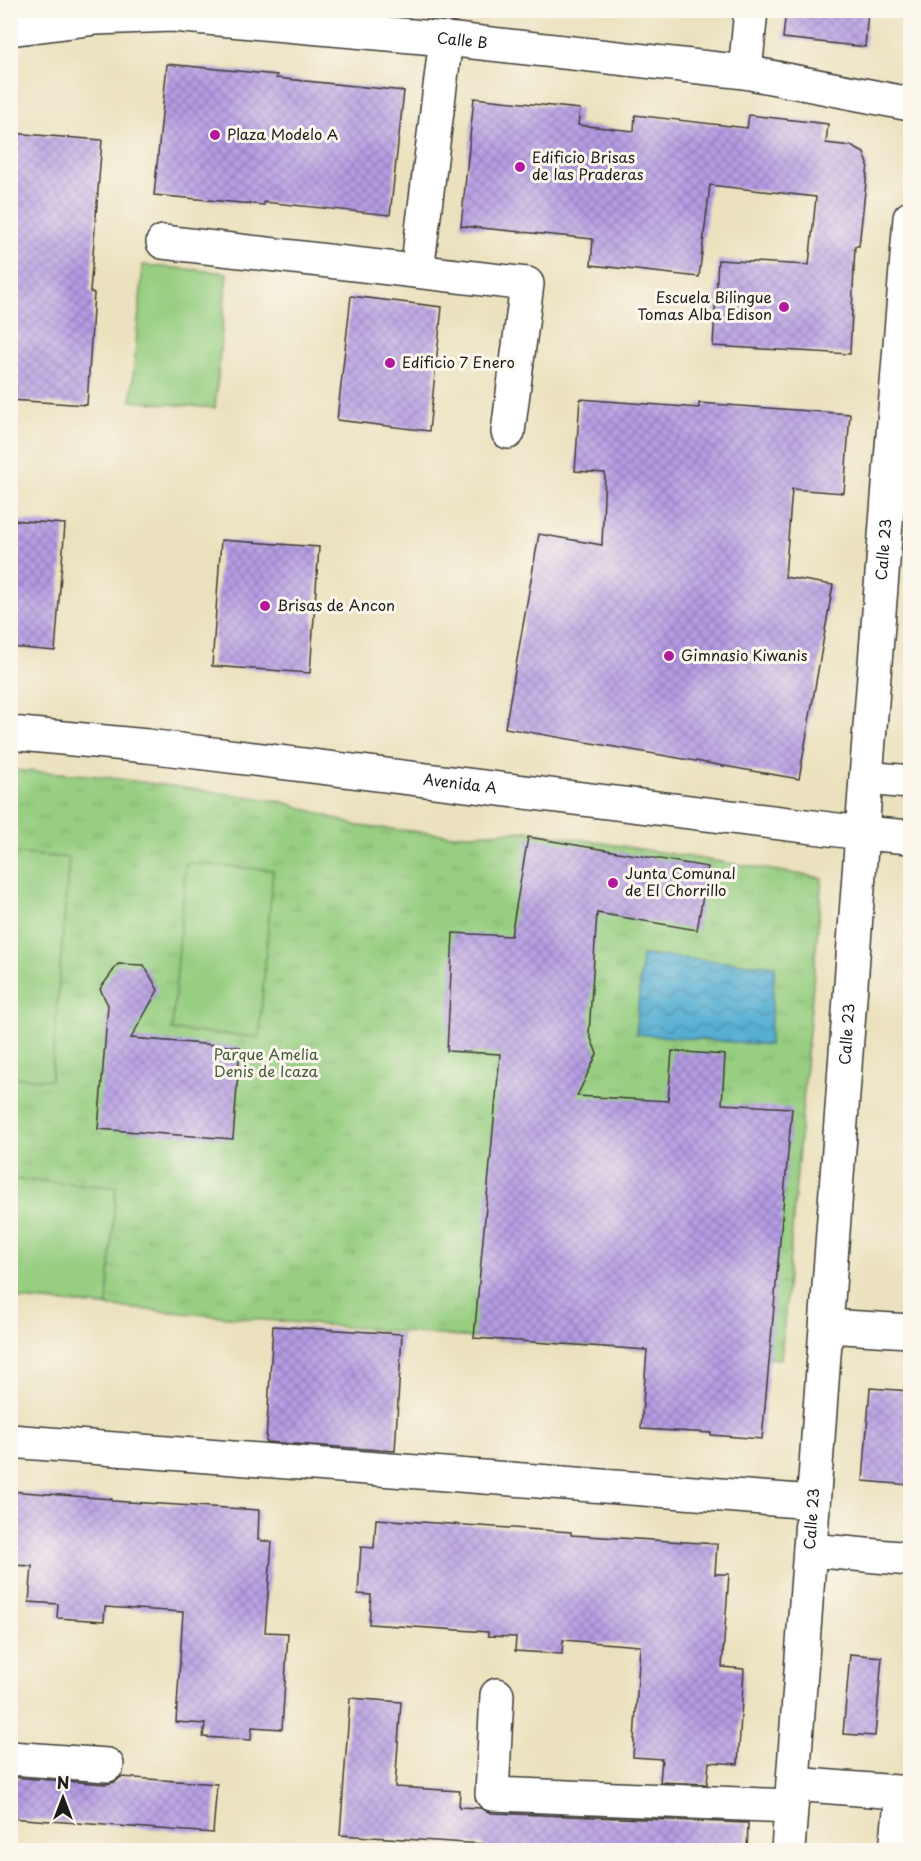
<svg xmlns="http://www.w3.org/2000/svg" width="921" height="1861" font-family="'Playpen Sans',sans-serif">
<defs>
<pattern id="grass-tufts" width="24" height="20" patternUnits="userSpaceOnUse" patternTransform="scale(1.5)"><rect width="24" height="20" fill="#97ce81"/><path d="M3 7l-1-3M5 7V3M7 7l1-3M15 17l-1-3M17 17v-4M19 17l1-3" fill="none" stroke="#82b06f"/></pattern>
<pattern id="cemetery-stones" width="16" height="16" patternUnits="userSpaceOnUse" patternTransform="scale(1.5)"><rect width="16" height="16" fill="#97ce81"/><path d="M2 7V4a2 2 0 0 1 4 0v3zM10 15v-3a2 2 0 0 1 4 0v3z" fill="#82b06f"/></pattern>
<pattern id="water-waves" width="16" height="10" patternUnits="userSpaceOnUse" patternTransform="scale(1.5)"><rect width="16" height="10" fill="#56afd3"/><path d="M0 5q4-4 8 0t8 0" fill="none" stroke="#468eaa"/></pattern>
<pattern id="building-cross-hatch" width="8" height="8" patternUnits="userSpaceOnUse" patternTransform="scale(1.5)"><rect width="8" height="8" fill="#b59ce4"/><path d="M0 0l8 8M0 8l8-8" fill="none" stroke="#927eb8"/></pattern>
</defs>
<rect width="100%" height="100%" fill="#fbf7ec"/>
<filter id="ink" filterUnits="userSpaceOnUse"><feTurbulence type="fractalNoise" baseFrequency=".0167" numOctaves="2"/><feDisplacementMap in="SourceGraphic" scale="12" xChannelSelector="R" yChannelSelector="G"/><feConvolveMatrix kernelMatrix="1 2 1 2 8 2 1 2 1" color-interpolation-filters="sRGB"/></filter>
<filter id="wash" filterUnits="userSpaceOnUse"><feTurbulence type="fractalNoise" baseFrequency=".008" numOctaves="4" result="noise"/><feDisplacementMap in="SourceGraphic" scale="24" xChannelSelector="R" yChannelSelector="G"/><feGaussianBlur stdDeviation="1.35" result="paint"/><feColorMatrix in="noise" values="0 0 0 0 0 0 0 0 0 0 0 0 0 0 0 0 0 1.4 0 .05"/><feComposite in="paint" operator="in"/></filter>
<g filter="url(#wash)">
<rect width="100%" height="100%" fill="#ebe1be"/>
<polygon fill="url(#grass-tufts)" stroke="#5a754e" stroke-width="1.5" points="10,770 89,775 280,801 358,826 453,835 528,831 822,878 781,1359 474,1338 11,1298"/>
<polygon fill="url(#cemetery-stones)" stroke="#5a754e" stroke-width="1.5" points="364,11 460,11 459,19"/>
<g fill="#97ce81" stroke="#5a754e" stroke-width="1.5">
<polygon points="143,265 227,273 215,408 131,401"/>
<polygon points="11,853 69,858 51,1080 11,1077"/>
<polygon points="186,863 273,870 259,1037 172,1030"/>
<polygon points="10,1179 116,1187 107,1306 11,1298"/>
</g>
<polygon fill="url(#water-waves)" stroke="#396678" stroke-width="1.5" points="642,955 775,966 769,1045 636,1034"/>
<g id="blocks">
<g fill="url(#building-cross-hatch)">
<polygon points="786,10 868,10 865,47 783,38"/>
<polygon points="167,64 277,75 276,78 404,91 390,215 264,202 264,205 154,195"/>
<polygon points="474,98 580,109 578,125 634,131 635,115 747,128 749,115 828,124 826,143 851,146 864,153 868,164 859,246 855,246 850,354 713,346 718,260 809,265 816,197 710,185 699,277 591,265 593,239 461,226"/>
<polygon points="10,133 102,140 90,292 94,293 87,405 10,400"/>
<polygon points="351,296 442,307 429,431 337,420"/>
<polygon points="580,399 699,408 699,403 850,414 844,493 792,489 785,577 833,585 799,779 505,728 539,534 602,545 605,473 575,471"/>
<polygon points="10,520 65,524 55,651 10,647"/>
<polygon points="221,540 319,547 310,673 212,666"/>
<polygon points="528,837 708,867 697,930 597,913 589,1033 597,1054 577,1096 668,1101 672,1051 725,1055 722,1104 792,1108 762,1439 711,1435 711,1433 641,1429 647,1350 474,1338 500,1054 447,1051 453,933 511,936"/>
<polygon points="118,964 144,965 158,990 131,1038 240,1047 233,1139 98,1129 108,1005 100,989"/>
<polygon points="273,1326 402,1334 395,1451 266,1442"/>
<polygon points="870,1388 910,1391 910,1485 863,1481"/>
<polygon points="10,1491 112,1499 112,1501 259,1510 258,1540 272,1542 265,1632 288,1633 282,1729 252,1727 251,1740 203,1737 205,1724 176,1722 183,1612 105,1607 104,1621 57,1618 58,1604 29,1602 32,1566 10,1565"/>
<polygon points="376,1519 571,1532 571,1535 717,1544 715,1574 729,1574 722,1667 744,1669 738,1764 709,1762 707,1784 660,1782 662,1759 633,1757 640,1646 563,1640 562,1654 515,1651 516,1637 488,1636 488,1632 369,1624 371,1595 358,1594 361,1547 374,1548"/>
<polygon points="850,1654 882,1657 875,1736 843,1734"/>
<polygon points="350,1698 401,1702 395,1787 460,1791 459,1807 480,1808 491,1813 748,1823 747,1851 483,1851 483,1844 340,1835"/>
<polygon points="10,1777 106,1784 115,1782 121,1777 217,1784 213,1833 10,1818"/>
</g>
</g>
</g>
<g filter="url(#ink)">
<use href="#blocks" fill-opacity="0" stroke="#3b3a34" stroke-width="1.5"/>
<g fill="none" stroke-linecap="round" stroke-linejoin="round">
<defs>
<g id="minor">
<path id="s1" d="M10 29 96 18 172 15 446 39 745 72 910 104"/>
<polyline points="745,72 751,10"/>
<polyline points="163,242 527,284 508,432"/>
<polyline points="417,271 446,39"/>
<path id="s2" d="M10 733 147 746 862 833 910 837"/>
<polyline points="866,778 910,782"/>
<polyline points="827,1326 910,1331"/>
<polyline points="10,1441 813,1502"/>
<polyline points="810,1550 910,1559"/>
<polyline points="497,1695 492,1794 791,1806"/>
<polyline points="10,1758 107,1765"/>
<polyline points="793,1784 910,1793"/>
<path id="s3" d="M788 1850 866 778 910 218"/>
<polyline points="896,1850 902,1792"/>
</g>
</defs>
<use href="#minor" stroke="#3b3a34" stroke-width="36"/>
<use href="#minor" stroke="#fff" stroke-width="33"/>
</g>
</g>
<g fill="#b5179e" stroke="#fbf7ec" stroke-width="2">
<circle cx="215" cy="135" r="6"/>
<circle cx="520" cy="167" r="6"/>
<circle cx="784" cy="307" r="6"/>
<circle cx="390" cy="363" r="6"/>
<circle cx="265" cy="606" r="6"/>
<circle cx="669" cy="656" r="6"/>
<circle cx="613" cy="883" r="6"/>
</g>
<g text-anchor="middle" stroke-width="6" stroke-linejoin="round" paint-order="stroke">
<g font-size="15" fill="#1c1c1c" stroke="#fbf7ec">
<text dy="5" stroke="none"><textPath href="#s1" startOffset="454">Calle B</textPath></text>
<text dy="5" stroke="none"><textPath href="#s3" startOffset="1304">Calle 23</textPath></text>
<text dy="5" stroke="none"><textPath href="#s2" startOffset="453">Avenida A</textPath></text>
<text dy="5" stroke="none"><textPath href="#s3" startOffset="818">Calle 23</textPath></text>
<text dy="5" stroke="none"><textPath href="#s3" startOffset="332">Calle 23</textPath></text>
</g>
<g font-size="15" fill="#1c1c1c" stroke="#fbf7ec" text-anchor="start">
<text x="227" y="140">Plaza Modelo A</text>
<text x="532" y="163">Edificio Brisas<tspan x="532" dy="17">de las Praderas</tspan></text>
<text x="772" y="303" text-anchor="end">Escuela Bilingue<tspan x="772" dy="17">Tomas Alba Edison</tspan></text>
<text x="402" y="368">Edificio 7 Enero</text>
<text x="277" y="611">Brisas de Ancon</text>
<text x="681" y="661">Gimnasio Kiwanis</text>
<text x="625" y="879">Junta Comunal<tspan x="625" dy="17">de El Chorrillo</tspan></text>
</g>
<g font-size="15" fill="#475a3f" stroke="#fbf7ec">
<text x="266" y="1060">Parque Amelia<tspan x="266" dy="17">Denis de Icaza</tspan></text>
</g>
</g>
<rect width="921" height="1861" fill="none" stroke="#fbf7ec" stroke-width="36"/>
<g transform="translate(63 1798)" stroke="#fbf7ec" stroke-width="4.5" paint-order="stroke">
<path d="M0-4.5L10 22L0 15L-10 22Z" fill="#1c1c1c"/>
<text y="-9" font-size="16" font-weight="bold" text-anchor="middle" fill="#1c1c1c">N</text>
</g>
</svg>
